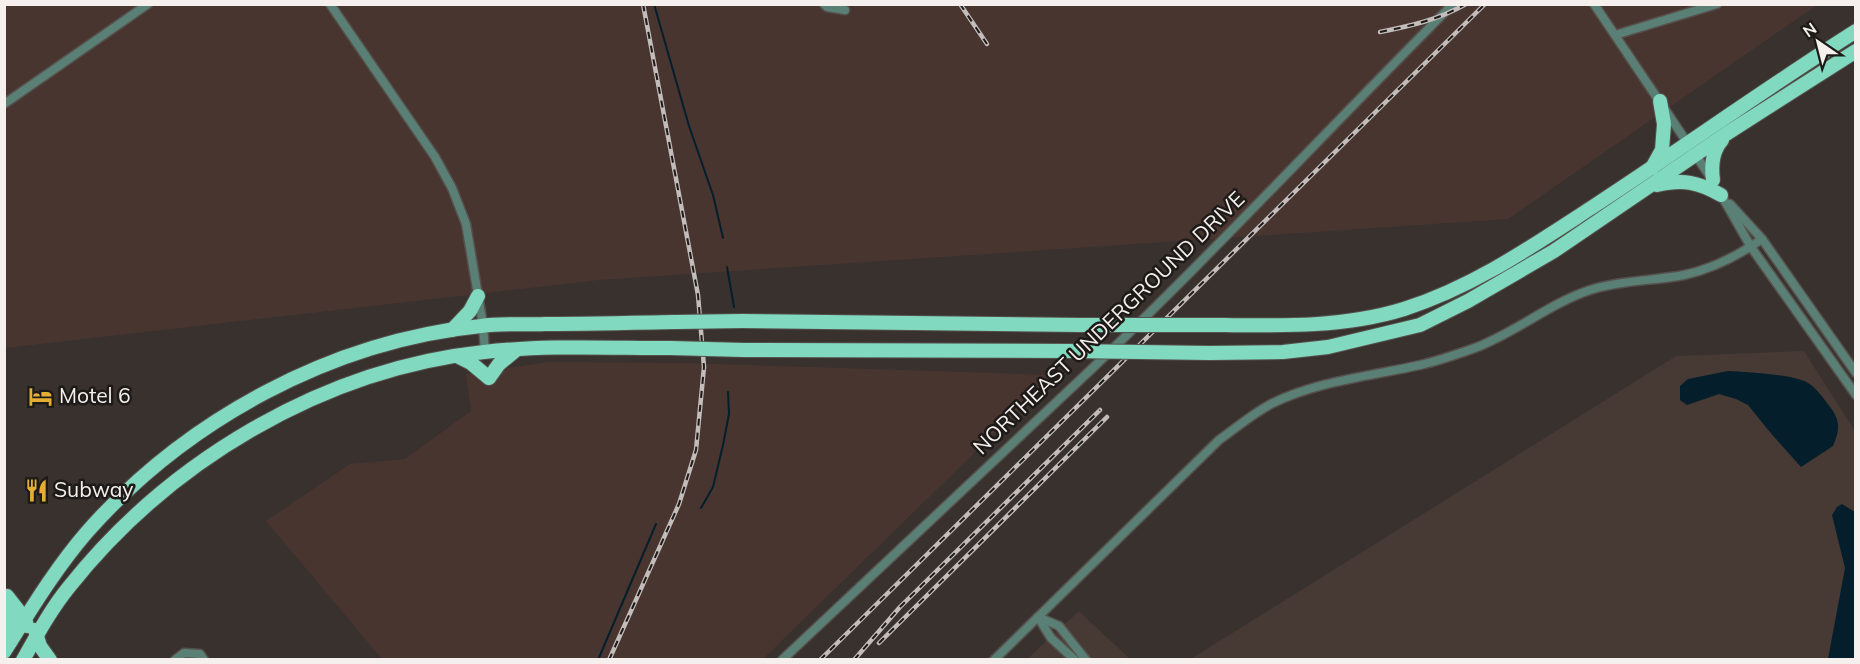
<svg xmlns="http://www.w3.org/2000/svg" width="1860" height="664" font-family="Mulish,sans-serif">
<rect width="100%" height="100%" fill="#38312e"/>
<g fill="#473933">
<polygon points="1804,351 1855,431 1855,659 1189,660 1676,356"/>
<polygon points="1079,611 1130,659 1026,660"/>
</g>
<g fill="#493530">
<polygon points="4,5 1817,5 1508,219 599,280 5,348"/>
<polygon points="549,362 684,363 1054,375 763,659 382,659 266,521 350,464 405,459 471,411 466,374"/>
</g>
<g fill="#051e2b">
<path d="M1728 371C1747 372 1792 374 1808 383 1815 387 1822 396 1827 403 1840 419 1841 427 1833 446L1801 467 1769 431 1748 405 1736 399 1719 394 1687 405 1680 400V386L1688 379Z"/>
<polygon points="1842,504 1855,512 1855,659 1828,659 1845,568 1832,515 1837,507"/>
</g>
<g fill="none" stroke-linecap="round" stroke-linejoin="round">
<g stroke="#051e2b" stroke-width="2">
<polyline points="654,4 689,126 713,195 723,238"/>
<polyline points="727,267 734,307"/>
<polyline points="701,508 713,487 723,445 729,414 728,392"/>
<polyline points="598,660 656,524"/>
</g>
<defs>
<g id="minor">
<polyline points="330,4 435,157 452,188 466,224 483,325 485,352"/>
<polyline points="824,4 827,7 845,10"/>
<polyline points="1594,4 1711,178"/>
<polyline points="1615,35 1717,4"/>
<polyline points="4,104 148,4"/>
<polyline points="1719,191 1751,247 1856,395"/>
<polyline points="1730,204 1762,239 1856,373"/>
<polyline points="1038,617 1059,626 1086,660"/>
<polyline points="1038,617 1051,638 1075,660"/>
<polyline points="175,660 184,653 200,654 204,660"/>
<path d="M782 660C881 566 982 473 1081 379 1209 258 1328 129 1453 4"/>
<path d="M994 660 1219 440C1236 428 1252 414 1271 404 1317 381 1371 376 1420 365 1438 361 1455 355 1472 349 1514 334 1548 304 1590 290 1621 280 1653 281 1684 275 1712 269 1739 255 1762 239"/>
</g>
<g id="trunk">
<polyline points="1652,168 1662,150 1664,124 1660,101"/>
<path d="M1713 180C1711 165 1712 151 1722 140"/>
<path d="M1657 185C1683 179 1698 182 1721 195"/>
<polyline points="742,321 1081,325"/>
<path d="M1224 325C1284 326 1346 327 1404 309 1473 287 1531 247 1591 208 1680 150 1766 88 1856 31"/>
<polyline points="452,330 470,311 478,296"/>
<polyline points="744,350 1069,351"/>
<polyline points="1210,353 1283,352 1328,347 1420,325 1468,301 1554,251 1726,134 1856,51"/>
<polyline points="457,356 471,363 489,378 499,364 516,350"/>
<polyline points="7,596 25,619 27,626"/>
<polyline points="8,598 10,608 10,642"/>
<polyline points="35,630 40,646 50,660"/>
<path d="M4 652C30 611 55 569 87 532 186 420 331 341 481 326 502 323 524 325 545 324 589 324 632 323 676 322"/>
<path d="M23 660C37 635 51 609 69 587 169 461 323 369 484 352 546 345 608 348 670 348"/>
</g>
</defs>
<use href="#minor" stroke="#56504d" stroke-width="11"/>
<use href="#trunk" stroke="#56504d" stroke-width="16"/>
<use href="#minor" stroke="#5a7f74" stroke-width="8"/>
<use href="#trunk" stroke="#81d9c0" stroke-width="14"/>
<defs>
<g id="rail">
<polyline points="960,4 987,44"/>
<path d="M1380 32C1410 26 1438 20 1466 4"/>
<polyline points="879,643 1107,417"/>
<polyline points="609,660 679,504 696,450 704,367 698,295 643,4"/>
<polyline points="820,660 1485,4"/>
<polyline points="854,660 900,607 1100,410"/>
</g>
</defs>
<use href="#rail" stroke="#c2bcba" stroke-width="4.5"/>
<use href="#rail" stroke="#1d1a18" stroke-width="2" stroke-dasharray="7" stroke-linecap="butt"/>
<defs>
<g id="trunk-bridge">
<polyline points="676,322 742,321"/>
<polyline points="1081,325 1224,325"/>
<polyline points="670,348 744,350"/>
<polyline points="1069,351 1210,353"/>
</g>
</defs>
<use href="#trunk-bridge" stroke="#56504d" stroke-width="16" stroke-linecap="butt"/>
<use href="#trunk-bridge" stroke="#81d9c0" stroke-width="14"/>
</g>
<defs>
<symbol id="hotel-bare" viewBox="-9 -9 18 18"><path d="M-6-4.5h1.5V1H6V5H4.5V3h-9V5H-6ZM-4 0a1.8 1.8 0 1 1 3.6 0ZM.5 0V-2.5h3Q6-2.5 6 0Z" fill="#e4ae35" stroke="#1d1a18" stroke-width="2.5" paint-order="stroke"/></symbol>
<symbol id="restaurant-bare" viewBox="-9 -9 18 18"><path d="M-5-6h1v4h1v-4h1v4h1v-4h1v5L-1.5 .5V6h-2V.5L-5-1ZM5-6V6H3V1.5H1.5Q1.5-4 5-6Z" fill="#e4ae35" stroke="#1d1a18" stroke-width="2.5" paint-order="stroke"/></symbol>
</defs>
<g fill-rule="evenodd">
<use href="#hotel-bare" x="24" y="380" width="33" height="33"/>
<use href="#restaurant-bare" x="20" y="474" width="33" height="33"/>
</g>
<g text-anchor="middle" stroke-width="5" stroke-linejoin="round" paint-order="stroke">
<g font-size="21" fill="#f5f0ee" stroke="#1d1a18">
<text transform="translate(1109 323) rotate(-44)" y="7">NORTHEAST UNDERGROUND DRIVE</text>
</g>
<g font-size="21" fill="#f5f0ee" stroke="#1d1a18" text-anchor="start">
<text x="59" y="403">Motel 6</text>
<text x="54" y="497">Subway</text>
</g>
</g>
<rect width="1860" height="664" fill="none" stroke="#f5f0ee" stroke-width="12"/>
<g transform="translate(1818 42) rotate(325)" stroke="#1d1a18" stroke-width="4.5" paint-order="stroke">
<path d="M0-4.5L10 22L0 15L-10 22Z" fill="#f5f0ee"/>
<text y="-9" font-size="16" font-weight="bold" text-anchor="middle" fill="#f5f0ee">N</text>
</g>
</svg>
